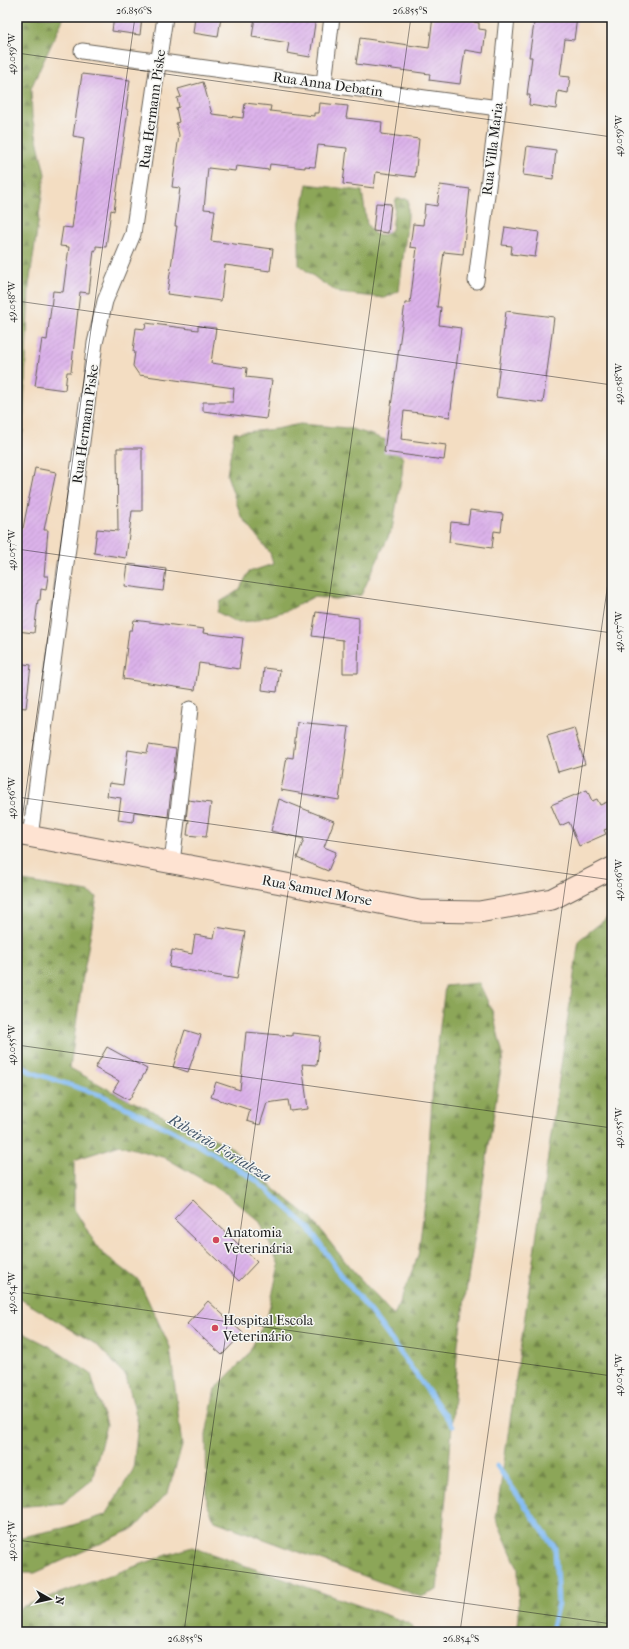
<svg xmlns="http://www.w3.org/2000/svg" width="629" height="1649" font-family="'IM FELL French Canon',serif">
<defs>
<pattern id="forest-firs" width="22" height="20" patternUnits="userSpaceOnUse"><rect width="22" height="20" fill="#8ca659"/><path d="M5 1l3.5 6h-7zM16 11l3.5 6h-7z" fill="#728649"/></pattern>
<pattern id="building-hatch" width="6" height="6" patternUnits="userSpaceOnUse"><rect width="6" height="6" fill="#dcb2ea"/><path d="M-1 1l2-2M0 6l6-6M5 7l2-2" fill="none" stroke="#bc98c8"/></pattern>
</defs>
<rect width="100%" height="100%" fill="#f6f6f2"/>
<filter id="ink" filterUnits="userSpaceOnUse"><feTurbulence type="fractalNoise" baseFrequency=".025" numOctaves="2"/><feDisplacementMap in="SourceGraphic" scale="8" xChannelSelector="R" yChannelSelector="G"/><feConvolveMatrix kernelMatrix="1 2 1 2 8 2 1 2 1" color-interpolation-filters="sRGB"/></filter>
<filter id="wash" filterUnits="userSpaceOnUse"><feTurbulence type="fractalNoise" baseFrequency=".012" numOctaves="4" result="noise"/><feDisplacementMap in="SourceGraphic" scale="16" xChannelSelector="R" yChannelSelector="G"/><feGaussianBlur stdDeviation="0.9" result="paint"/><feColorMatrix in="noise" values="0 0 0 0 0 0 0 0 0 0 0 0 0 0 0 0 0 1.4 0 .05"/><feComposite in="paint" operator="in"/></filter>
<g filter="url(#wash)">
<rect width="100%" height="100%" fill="#f3ddc2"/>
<g fill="url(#forest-firs)" stroke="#54613a">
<polygon points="17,17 64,17 31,88 32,117 45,174 29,286 23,431 17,461"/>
<polygon points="307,184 362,191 367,224 374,234 384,235 392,230 396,199 408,199 408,217 399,291 385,298 339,293 320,281 299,265 299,226"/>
<polygon points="300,424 348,428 369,434 394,443 403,459 402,475 392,529 361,595 335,599 313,597 289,610 252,621 236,622 217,612 220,602 239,590 249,572 273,564 270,553 241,516 227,475 234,433 276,429"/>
<polygon points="17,880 88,892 97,897 82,982 70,1068 117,1094 188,1128 227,1144 272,1187 310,1217 348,1265 394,1316 418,1256 426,1194 433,1083 445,986 479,983 493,1013 503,1055 458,1343 449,1465 437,1590 421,1597 215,1521 207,1504 206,1435 215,1389 248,1355 268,1314 279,1265 260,1222 227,1194 166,1158 120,1145 74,1160 74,1209 100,1251 139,1281 170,1347 182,1446 168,1492 135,1528 35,1573 17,1573 17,1538 63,1528 105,1515 133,1470 138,1423 126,1376 97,1345 17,1297"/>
<polygon points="612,914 612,1632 517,1632 519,1617 518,1569 496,1518 579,940"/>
<polygon points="17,1330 49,1346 91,1374 106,1425 92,1480 63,1503 17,1507"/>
<polygon points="192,1547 409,1623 416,1632 17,1632 17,1612 21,1607 170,1554"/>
</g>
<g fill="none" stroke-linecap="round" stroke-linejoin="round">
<g stroke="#83bcf4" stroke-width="5">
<polyline points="17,1064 31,1072 103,1096 194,1142 256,1180 309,1228 342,1276 379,1323 453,1426"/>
<polyline points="497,1466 555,1548 558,1603 551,1632"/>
</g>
</g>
<g id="blocks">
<g fill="url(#building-hatch)">
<polygon points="114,17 142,17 140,35 112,31"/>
<polygon points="195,17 221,17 218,37 193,33"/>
<polygon points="255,17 316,17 310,57 287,53 289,43 252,37"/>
<polygon points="433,17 475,17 474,22 479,23 479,29 486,30 483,53 465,50 460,84 429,80 430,74 356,64 360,38 429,48"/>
<polygon points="535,17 577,17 574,40 565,39 560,76 570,77 568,93 558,91 556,109 529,105 530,95 527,95 532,57 529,57"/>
<polygon points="82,74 130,80 126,109 128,110 114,211 111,210 106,247 96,246 96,251 94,250 89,293 80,292 71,372 67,372 65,390 35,386 42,339 47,340 53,291 63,292 69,247 60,246 63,227 72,228 84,138 73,136"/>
<polygon points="203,82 212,114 243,118 245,103 271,106 270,111 314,116 314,113 319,113 320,103 348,106 346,118 382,122 381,134 419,139 415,177 376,172 374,188 343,184 347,148 318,145 315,167 305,166 305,168 270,164 269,170 236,166 235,171 208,168 204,209 215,210 211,241 273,249 270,271 225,265 221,301 167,294 177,226 175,226 180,188 172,187 179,135 176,123 179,122 176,108 179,107 177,98 181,97 178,89"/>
<polygon points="527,146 556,150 553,179 523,175"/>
<polygon points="440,185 470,189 463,254 444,252 437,307 441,307 439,325 461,328 450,417 404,411 401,439 446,445 444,460 384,452 389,414 390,414 405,303 410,303 417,248 410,247 413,224 423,225 425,204 437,206"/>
<polygon points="376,203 391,204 388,233 373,231"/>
<polygon points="505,227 539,232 535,257 511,254 512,246 502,245"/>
<polygon points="506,311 554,317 543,403 496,397"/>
<polygon points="146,323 198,330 198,326 216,328 211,363 247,368 246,377 272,380 266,419 203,411 203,402 233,402 234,388 139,375 133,366 135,352 133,351 136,328 145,329"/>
<polygon points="117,448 142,448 142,511 132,511 126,558 94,553 97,529 118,531"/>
<polygon points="35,468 56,472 44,530 48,530 44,576 48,576 46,590 41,589 40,600 38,600 34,633 17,631 17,560 20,528 23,528"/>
<polygon points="470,510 503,514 501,532 494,531 492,548 449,542 451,522 468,524"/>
<polygon points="128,564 166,569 163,591 125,586"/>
<polygon points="316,612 359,618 358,673 343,673 343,640 312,636"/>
<polygon points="134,620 204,629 203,633 243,638 239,669 199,663 195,690 123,679 129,630 132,630"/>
<polygon points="17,663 31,665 26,708 17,707"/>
<polygon points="264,668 280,670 277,692 262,690"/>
<polygon points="297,722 349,727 339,800 281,790 287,757 293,758"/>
<polygon points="574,728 585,764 558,772 547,736"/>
<polygon points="149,745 176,749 168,817 134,812 133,822 118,820 121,798 107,796 109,783 123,785 128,750 147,753"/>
<polygon points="587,790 592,801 597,799 600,805 612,800 612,827 604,830 606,834 579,846 569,822 560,826 551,805"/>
<polygon points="279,799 334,821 324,847 336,852 328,871 297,858 304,839 271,831"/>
<polygon points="188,800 211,803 206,837 187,835 189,820 186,820"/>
<polygon points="216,927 245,932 237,979 169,967 172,950 192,954 195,935 214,938"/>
<polygon points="185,1030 201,1035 188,1072 173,1067"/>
<polygon points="246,1032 292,1036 292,1033 320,1036 317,1065 302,1064 308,1109 290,1111 288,1100 267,1103 260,1125 247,1121 250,1110 211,1097 216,1082 240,1090"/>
<polygon points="107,1047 147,1069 129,1100 113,1091 119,1081 95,1068"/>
<polygon points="192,1200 257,1262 239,1281 174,1219"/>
<polygon points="208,1301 243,1333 222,1355 187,1324"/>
</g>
</g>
</g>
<g filter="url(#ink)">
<use href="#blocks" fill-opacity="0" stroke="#676056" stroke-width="1"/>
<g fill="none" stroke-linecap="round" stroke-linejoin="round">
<defs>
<g id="street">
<polyline points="82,51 498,108"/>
<polyline points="324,83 332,17"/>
<polyline points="476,281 498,108 507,17"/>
<polyline points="30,837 95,343 105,301 133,234 165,17"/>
<polyline points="172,863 190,709"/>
</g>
<polyline id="secondary" points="17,834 281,883 419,911 479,912 552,899 612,868"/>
</defs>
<use href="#street" stroke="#676056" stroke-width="17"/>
<use href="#secondary" stroke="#676056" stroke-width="23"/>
<use href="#street" stroke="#fff" stroke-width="15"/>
<use href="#secondary" stroke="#fee3d2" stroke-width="21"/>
</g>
</g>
<path fill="none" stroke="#1c1c1c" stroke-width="1" stroke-opacity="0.45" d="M17 53 612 137M17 301 612 385M17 549 612 633M17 797 612 880M17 855 135 17M17 1045 612 1128M17 1292 612 1376M17 1540 612 1624M184 1632 411 17M460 1632 612 554"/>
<g fill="#d1495b" stroke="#f6f6f2" stroke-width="1.5">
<circle cx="216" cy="1240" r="4"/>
<circle cx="215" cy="1328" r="4"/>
</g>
<g text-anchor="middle" stroke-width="3" stroke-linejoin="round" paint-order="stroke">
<g font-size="14" fill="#1c1c1c" stroke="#f6f6f2">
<text transform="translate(328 84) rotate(8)" y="5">Rua Anna Debatin</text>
<text transform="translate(152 109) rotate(-82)" y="5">Rua Hermann Piske</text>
<text transform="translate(492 149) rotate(-83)" y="5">Rua Villa Maria</text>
<text transform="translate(85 424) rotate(-82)" y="5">Rua Hermann Piske</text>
<text transform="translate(317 890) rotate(11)" y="5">Rua Samuel Morse</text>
</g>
<g font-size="14" fill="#1c1c1c" stroke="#f6f6f2" text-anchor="start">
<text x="224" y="1237">Anatomia<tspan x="224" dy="16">Veterinária</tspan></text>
<text x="223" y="1325">Hospital Escola<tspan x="223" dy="16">Veterinário</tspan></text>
</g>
<g font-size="15" font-style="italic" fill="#405468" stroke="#f6f6f2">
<text transform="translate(220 1148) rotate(31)" y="5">Ribeirão Fortaleza</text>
</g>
</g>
<rect width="629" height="1649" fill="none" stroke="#f6f6f2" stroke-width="44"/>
<g transform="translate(50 1599) rotate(98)" stroke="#f6f6f2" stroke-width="3" paint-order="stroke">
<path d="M0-3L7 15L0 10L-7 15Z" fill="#1c1c1c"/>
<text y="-6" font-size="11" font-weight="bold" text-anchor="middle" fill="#1c1c1c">N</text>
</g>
<rect x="22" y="22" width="585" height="1605" fill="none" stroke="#1c1c1c" stroke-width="1.5"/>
<g font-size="10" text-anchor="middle" fill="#1c1c1c">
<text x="134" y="14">26.856°S</text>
<text x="410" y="14">26.855°S</text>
<text transform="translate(11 54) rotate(-90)" y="4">49.059°W</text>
<text transform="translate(618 136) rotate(-90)" y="4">49.059°W</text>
<text transform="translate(11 302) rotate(-90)" y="4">49.058°W</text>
<text transform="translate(618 384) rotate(-90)" y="4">49.058°W</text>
<text transform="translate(11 550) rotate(-90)" y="4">49.057°W</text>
<text transform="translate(618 632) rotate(-90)" y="4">49.057°W</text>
<text transform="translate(11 798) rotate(-90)" y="4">49.056°W</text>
<text transform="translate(618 880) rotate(-90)" y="4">49.056°W</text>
<text transform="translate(11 1045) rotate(-90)" y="4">49.055°W</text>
<text transform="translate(618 1128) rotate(-90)" y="4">49.055°W</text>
<text transform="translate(11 1293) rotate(-90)" y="4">49.054°W</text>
<text transform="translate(618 1375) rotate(-90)" y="4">49.054°W</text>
<text transform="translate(11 1541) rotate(-90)" y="4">49.053°W</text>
<text x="185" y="1642">26.855°S</text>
<text x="461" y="1642">26.854°S</text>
</g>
</svg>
